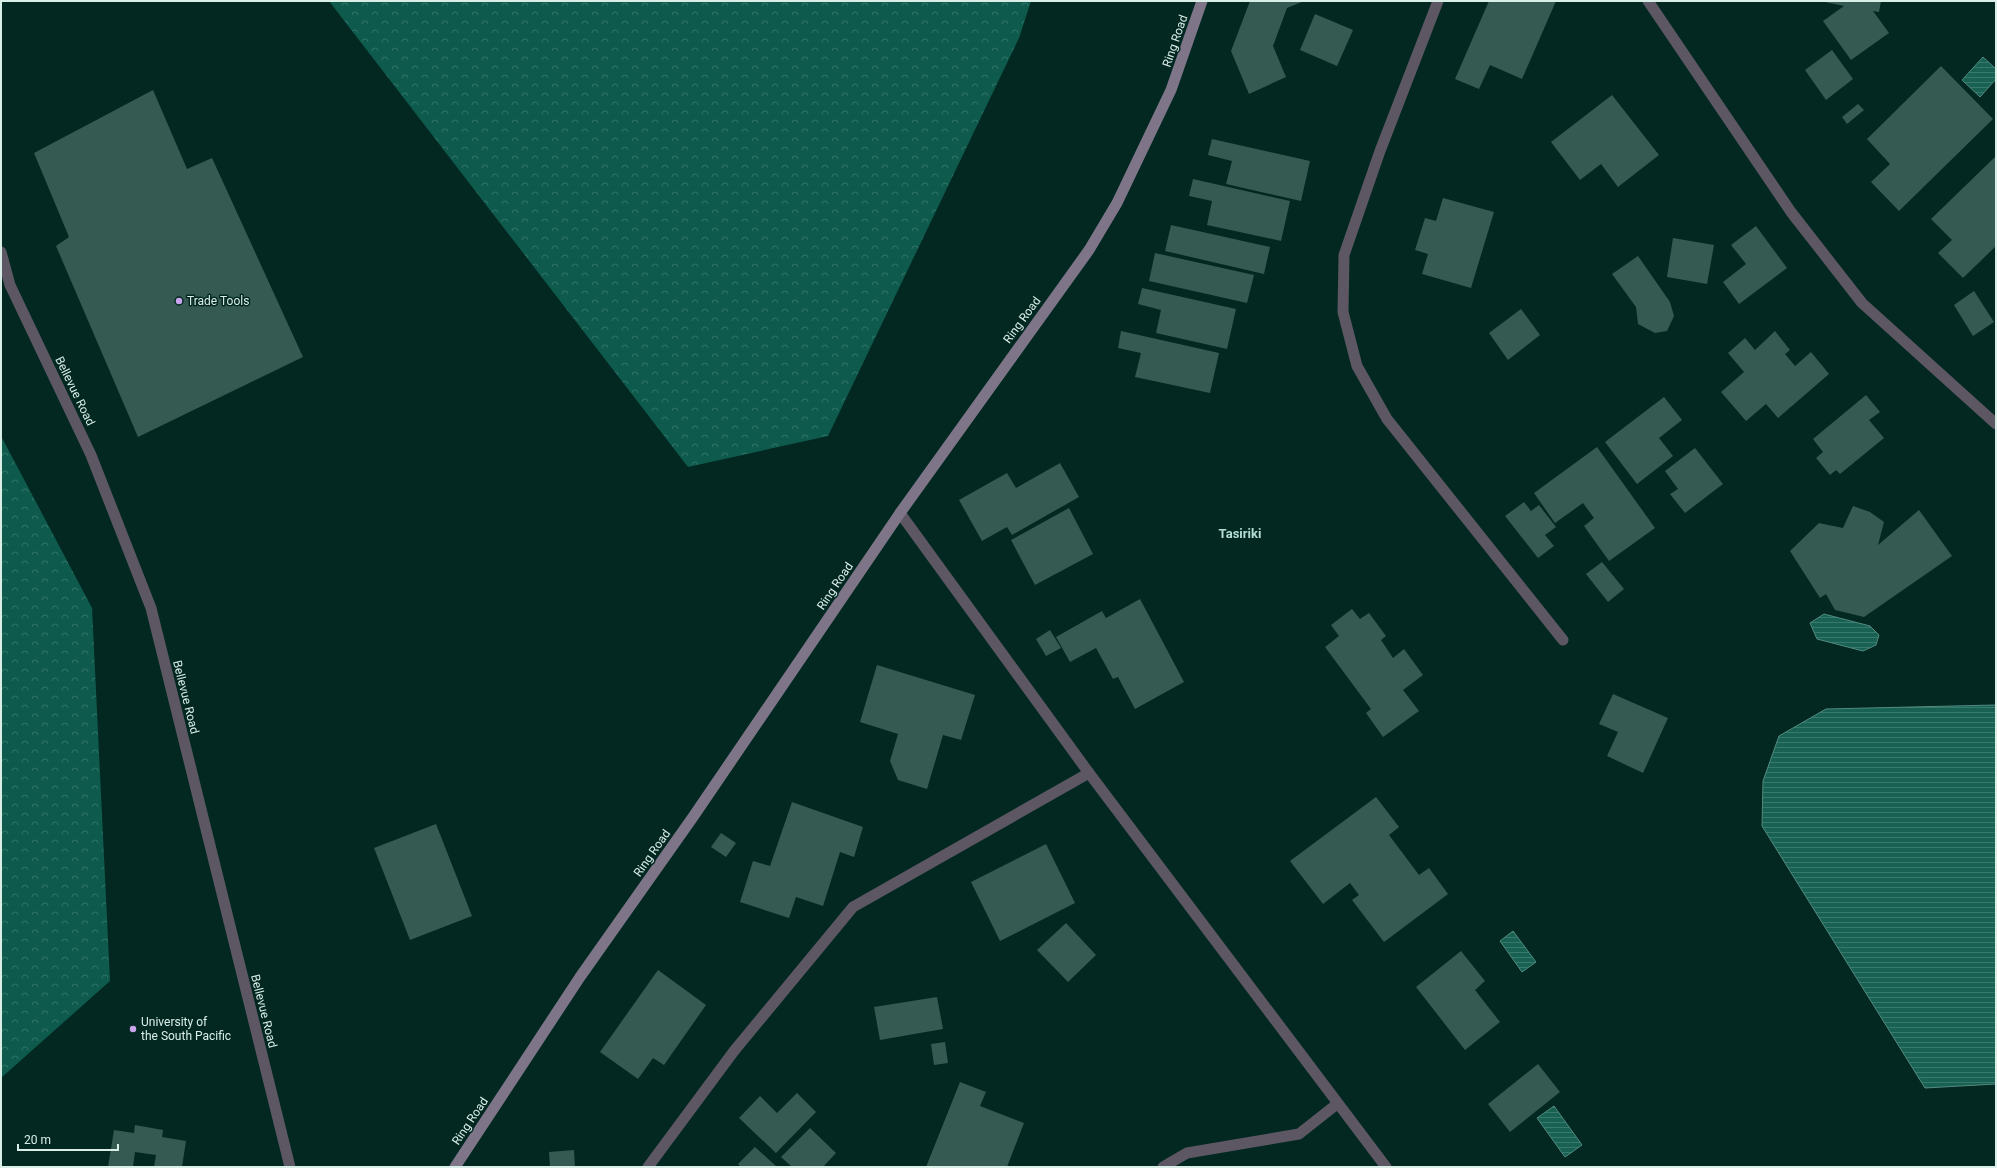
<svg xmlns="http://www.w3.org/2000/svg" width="1997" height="1168" font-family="Roboto,sans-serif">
<defs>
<pattern id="forest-crowns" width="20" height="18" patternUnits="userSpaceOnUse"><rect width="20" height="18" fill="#0e5b4d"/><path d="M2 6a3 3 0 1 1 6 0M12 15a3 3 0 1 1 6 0" fill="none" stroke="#307367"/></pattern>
<pattern id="water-rules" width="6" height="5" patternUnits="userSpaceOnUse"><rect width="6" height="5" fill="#186153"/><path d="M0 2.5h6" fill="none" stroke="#39786c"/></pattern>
</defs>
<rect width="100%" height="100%" fill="#022821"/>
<g fill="url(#forest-crowns)">
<polygon points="329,1 1031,1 1019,38 828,436 688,467"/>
<polygon points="1,436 92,608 110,981 1,1078"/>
</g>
<g fill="url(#water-rules)" stroke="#528b80">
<polygon points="1983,57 1996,69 1996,79 1980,97 1962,80"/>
<polygon points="1824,614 1870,626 1879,635 1876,645 1863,651 1817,639 1810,623"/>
<polygon points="1996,705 1996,1084 1925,1088 1762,826 1763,781 1779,736 1826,709"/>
<polygon points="1513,931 1536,962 1522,972 1500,941"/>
<polygon points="1554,1106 1582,1145 1565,1157 1537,1118"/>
</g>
<g fill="#355a51">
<polygon points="1250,1 1304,1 1287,8 1273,46 1286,77 1249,94 1231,51"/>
<polygon points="1489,1 1556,1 1522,79 1490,65 1479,89 1455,79"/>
<polygon points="1820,1 1881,1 1879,12 1873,11 1889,33 1851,60 1823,21 1844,6"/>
<polygon points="1315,14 1353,30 1337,66 1300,50"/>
<polygon points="1832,50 1853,79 1826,100 1805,70"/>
<polygon points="1941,66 1993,119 1899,211 1871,182 1890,164 1867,139"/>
<polygon points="153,90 187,169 212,158 303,357 138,437 56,246 69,237 34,153"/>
<polygon points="1612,95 1659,155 1618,187 1601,164 1580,180 1551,142"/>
<polygon points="1858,104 1864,110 1847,124 1842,117"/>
<polygon points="1212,139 1310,161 1301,201 1226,184 1232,161 1208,155"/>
<polygon points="1996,156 1996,246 1963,278 1938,253 1952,240 1931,219"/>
<polygon points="1193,179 1290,201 1281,241 1207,225 1212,201 1189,196"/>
<polygon points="1443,198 1494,212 1471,288 1422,274 1428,254 1415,250 1425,218 1436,221"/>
<polygon points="1171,225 1270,247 1264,274 1165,251"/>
<polygon points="1756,226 1787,268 1739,304 1723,282 1746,264 1731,245"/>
<polygon points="1673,238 1714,245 1707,284 1667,277"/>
<polygon points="1155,253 1254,275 1247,303 1149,281"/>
<polygon points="1638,256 1670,302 1674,316 1667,331 1655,333 1638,324 1636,307 1612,274"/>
<polygon points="1142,288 1236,309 1227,349 1156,333 1161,310 1138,304"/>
<polygon points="1974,291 1994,322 1973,336 1954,305"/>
<polygon points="1521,309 1540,335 1508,360 1489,333"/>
<polygon points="1121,331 1219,353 1210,393 1135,377 1141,353 1118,348"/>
<polygon points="1775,331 1790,350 1785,354 1795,366 1811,352 1829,374 1778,418 1766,404 1746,421 1721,392 1744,372 1728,353 1745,338 1755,350"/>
<polygon points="1866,395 1880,412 1869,420 1884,438 1840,474 1836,470 1830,475 1816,458 1823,452 1813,439"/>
<polygon points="1664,397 1682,420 1659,438 1673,456 1637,484 1605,442"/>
<polygon points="1597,447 1655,528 1609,561 1584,526 1594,518 1583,503 1555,523 1534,493"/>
<polygon points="1695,448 1723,484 1685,513 1670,494 1678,489 1665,471"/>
<polygon points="1060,463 1079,497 1012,535 1007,527 982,541 959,500 1007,473 1016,488"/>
<polygon points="1524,502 1531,511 1539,505 1556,527 1545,535 1554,546 1538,558 1505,516"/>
<polygon points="1853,506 1870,512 1884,522 1878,545 1919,510 1952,556 1864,617 1835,610 1826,594 1820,598 1790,551 1819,523 1843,528"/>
<polygon points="1069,508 1093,554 1035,585 1011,540"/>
<polygon points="1602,562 1624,589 1608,602 1586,574"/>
<polygon points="1140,599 1184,682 1135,709 1118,677 1113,679 1096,648 1070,662 1056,637 1102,611 1106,618"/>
<polygon points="1352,609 1360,619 1369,613 1386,636 1381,640 1393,658 1404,649 1423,675 1403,690 1419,711 1383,737 1366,713 1371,709 1325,647 1339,636 1331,625"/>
<polygon points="1050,630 1061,648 1046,656 1036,639"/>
<polygon points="877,665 975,695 961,740 943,735 927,789 898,780 890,761 898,734 860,722"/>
<polygon points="1613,694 1668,718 1643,773 1607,756 1618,732 1599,724"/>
<polygon points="1376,797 1399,827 1389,835 1419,875 1429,868 1448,894 1384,942 1352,900 1359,895 1350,883 1323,904 1290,861"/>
<polygon points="792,802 863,827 854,857 840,852 823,906 796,897 789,918 740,902 753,861 770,866"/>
<polygon points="436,824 472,916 410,940 374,848"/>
<polygon points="721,833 736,843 726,857 711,847"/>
<polygon points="1046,844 1075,903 1000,941 971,882"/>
<polygon points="1066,923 1096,955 1068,982 1037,950"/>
<polygon points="1461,951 1485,981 1475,990 1500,1022 1465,1050 1416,987"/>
<polygon points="658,970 706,1005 664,1065 653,1058 638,1079 600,1052"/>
<polygon points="937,997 943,1029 880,1040 874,1007"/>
<polygon points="945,1042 948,1063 934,1065 931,1044"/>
<polygon points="1538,1064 1560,1092 1510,1132 1488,1104"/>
<polygon points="960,1082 986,1092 980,1106 1024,1123 1007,1167 926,1167"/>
<polygon points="797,1093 816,1112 776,1153 739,1118 760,1096 777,1113"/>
<polygon points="135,1125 163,1130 162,1137 186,1141 182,1167 154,1167 156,1155 135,1152 133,1167 108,1167 114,1130 134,1133"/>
<polygon points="810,1128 836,1153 823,1167 792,1167 781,1157"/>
<polygon points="755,1147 777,1167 741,1167 738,1164"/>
<polygon points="574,1150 575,1167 550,1167 549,1152"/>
</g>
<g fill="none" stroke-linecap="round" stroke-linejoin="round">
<g stroke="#5d5763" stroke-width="11">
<polyline points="1438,1 1380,151 1344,255 1343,312 1357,366 1387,419 1563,640"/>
<polyline points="1648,1 1791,212 1862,303 1996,424"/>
<polyline points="1,252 10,285 91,455 151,608 290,1167"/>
<polyline points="900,513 1089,773 1386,1167"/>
<polyline points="648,1167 734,1051 853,907 1089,773"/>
<polyline points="1163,1167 1187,1153 1299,1134 1337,1104"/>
</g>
<polyline stroke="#7e7688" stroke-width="11" points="455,1167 580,977 693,817 900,513 1089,250 1117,203 1171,90 1202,1"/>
</g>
<g fill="#c9a5ee" stroke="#022821" stroke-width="1.5">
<circle cx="179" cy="301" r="4"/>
<circle cx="133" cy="1029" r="4"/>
</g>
<g text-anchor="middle" stroke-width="3" stroke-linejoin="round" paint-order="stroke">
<g font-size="12" fill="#daeee8" stroke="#022821">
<text transform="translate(1175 41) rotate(-71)" y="4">Ring Road</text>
<text transform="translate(1022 320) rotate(-54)" y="4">Ring Road</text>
<text transform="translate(75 391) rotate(64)" y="4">Bellevue Road</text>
<text transform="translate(835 586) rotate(-56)" y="4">Ring Road</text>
<text transform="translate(186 697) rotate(76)" y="4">Bellevue Road</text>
<text transform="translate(652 853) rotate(-55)" y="4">Ring Road</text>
<text transform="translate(264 1011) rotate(76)" y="4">Bellevue Road</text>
<text transform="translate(470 1121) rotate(-56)" y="4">Ring Road</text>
</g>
<g font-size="12" fill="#daeee8" stroke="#022821" text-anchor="start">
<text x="187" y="305">Trade Tools</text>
<text x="141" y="1026">University of<tspan x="141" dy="14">the South Pacific</tspan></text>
</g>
<g font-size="13" font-weight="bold" fill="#b4dcd2" stroke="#022821">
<text x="1240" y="538">Tasiriki</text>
</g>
</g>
<rect width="1997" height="1168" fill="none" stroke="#daeee8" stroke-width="4"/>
<path d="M18 1144v6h100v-6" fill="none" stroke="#daeee8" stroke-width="2"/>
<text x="24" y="1144" font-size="12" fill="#daeee8" stroke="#022821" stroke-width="3" paint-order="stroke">20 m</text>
</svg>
